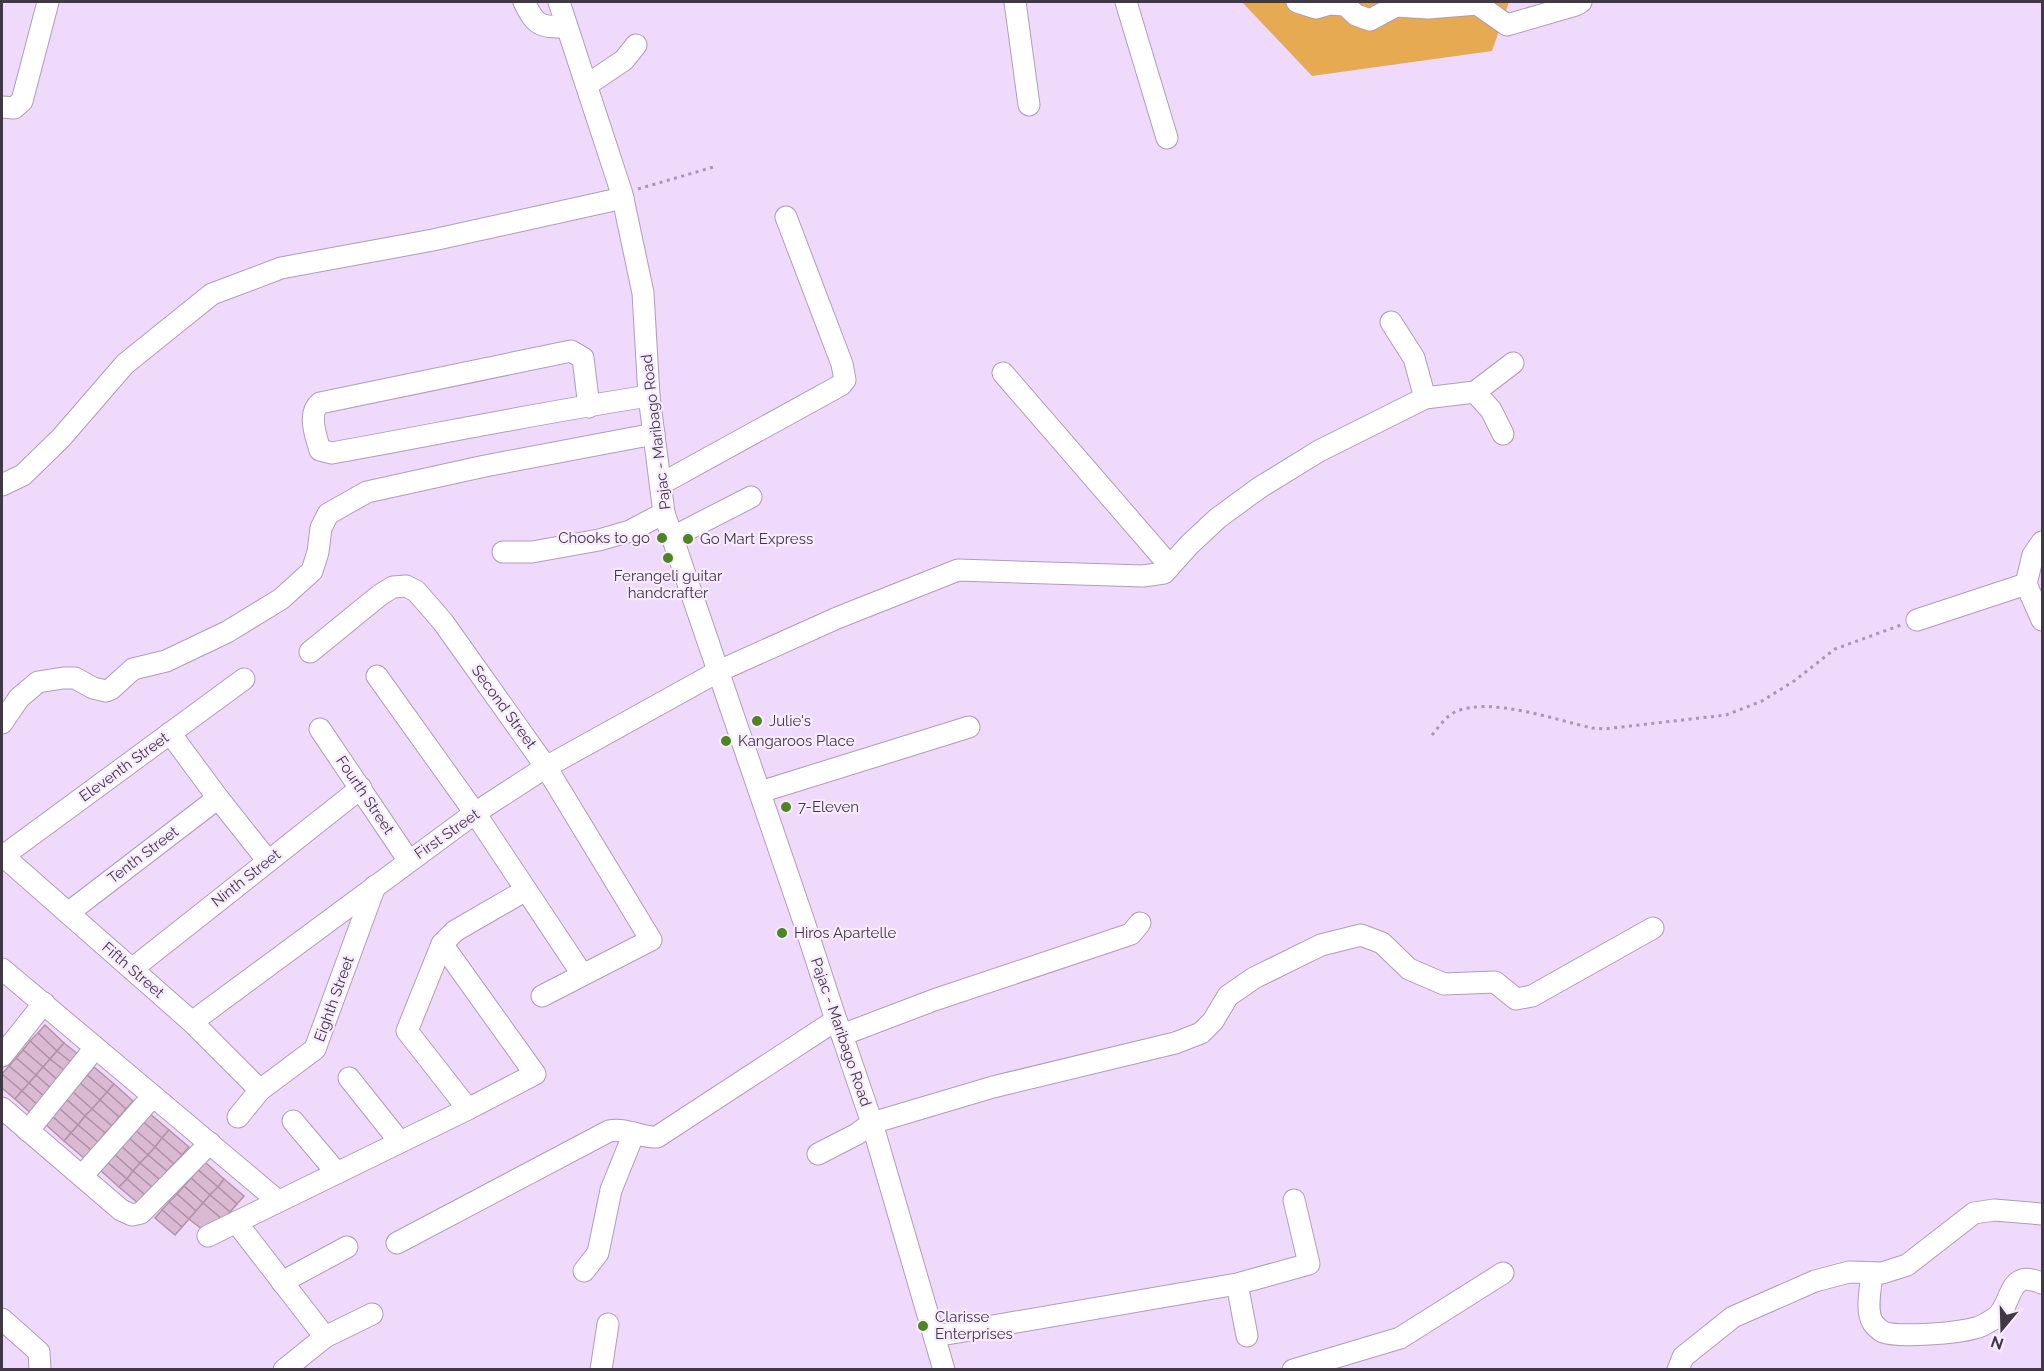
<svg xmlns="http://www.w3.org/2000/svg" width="2044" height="1371" font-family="Raleway,sans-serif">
<rect width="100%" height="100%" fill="#f0dafb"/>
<polygon fill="#e6aa52" points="1242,2 1509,2 1492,51 1312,76"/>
<g fill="#dab9d2" stroke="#b292aa" stroke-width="1.5">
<polygon points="45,1025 64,1043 57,1051 38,1033"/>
<polygon points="38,1033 57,1051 50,1059 30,1041"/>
<polygon points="30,1041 50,1059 43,1067 23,1050"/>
<polygon points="64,1043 84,1059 77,1067 57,1051"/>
<polygon points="23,1050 43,1067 36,1075 16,1058"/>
<polygon points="57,1051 77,1067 70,1075 50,1059"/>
<polygon points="16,1058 36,1075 29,1083 9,1066"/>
<polygon points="50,1059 70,1075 62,1084 43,1067"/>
<polygon points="9,1066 29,1083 22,1091 2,1074"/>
<polygon points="43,1067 62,1084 55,1092 36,1075"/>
<polygon points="94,1067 114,1084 107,1092 87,1075"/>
<polygon points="2,1074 22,1091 15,1099 2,1088"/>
<polygon points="36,1075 55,1092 48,1100 29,1083"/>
<polygon points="87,1075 107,1092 100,1100 80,1083"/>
<polygon points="29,1083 48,1100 41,1108 22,1091"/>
<polygon points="80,1083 100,1100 92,1109 73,1092"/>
<polygon points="114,1084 133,1101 126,1109 107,1092"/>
<polygon points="22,1091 41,1108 34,1116 15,1099"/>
<polygon points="73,1092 92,1109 85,1116 66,1099"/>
<polygon points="107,1092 126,1109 119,1117 100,1100"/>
<polygon points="66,1099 85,1116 78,1125 59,1108"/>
<polygon points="100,1100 119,1117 112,1126 92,1109"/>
<polygon points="59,1108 78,1125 71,1133 52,1116"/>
<polygon points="92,1109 112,1126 105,1133 85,1116"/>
<polygon points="149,1113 169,1130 162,1138 142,1121"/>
<polygon points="52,1116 71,1133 64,1141 45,1124"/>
<polygon points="85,1116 105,1133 98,1142 78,1125"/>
<polygon points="142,1121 162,1138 155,1147 135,1130"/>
<polygon points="78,1125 98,1142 91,1150 71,1133"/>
<polygon points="135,1130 155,1147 148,1155 128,1137"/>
<polygon points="169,1130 189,1147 182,1155 162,1138"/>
<polygon points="71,1133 91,1150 84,1158 64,1141"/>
<polygon points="128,1137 148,1155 140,1163 121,1146"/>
<polygon points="162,1138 182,1155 174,1164 155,1147"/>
<polygon points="121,1146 140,1163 133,1171 114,1154"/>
<polygon points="155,1147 174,1164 167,1171 148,1155"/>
<polygon points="114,1154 133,1171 127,1179 107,1162"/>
<polygon points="148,1155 167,1171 160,1180 140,1163"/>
<polygon points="107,1162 127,1179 119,1187 100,1170"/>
<polygon points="205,1162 224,1179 218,1187 198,1170"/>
<polygon points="140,1163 160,1180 153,1188 133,1171"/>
<polygon points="198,1170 218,1187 210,1195 191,1178"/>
<polygon points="133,1171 153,1188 146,1196 127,1179"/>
<polygon points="191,1178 210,1195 203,1203 184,1186"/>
<polygon points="127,1179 146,1196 139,1204 119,1187"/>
<polygon points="224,1179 244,1196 237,1204 218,1187"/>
<polygon points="184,1186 203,1203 196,1211 177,1194"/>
<polygon points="218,1187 237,1204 230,1212 210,1195"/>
<polygon points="177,1194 196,1211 189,1219 169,1202"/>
<polygon points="210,1195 230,1212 223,1220 203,1203"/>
<polygon points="169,1202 189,1219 182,1227 162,1210"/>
<polygon points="203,1203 223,1220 207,1233 189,1219"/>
<polygon points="162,1210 182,1227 175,1235 155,1218"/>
</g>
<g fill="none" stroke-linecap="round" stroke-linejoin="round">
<defs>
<g id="minor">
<path d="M524 2C536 26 539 27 567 27"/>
<polyline points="559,2 622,194 643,293 649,396 664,513 803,919 836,1020 842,1035 872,1123 944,1370"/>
<polyline points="1015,2 1029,105"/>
<polyline points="1126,2 1167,138"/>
<polyline points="1297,2 1316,8 1330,4 1345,5 1356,15 1370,20 1396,6 1428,8 1477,4 1507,25 1576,5 1581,2"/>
<polyline points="587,85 624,60 636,45"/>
<polyline points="2,107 14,108 22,101 48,2"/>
<polyline points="1391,322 1414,358 1425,398"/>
<polyline points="1003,373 1170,566"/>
<polyline points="1475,392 1491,410 1503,434"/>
<path d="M589 407 583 358 571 351 320 403C307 413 316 437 320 450L332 453C438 434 543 412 649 396"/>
<polyline points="661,484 841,385 845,380 842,364 786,217"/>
<polyline points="2,485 23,475 61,438 125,364 212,294 281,268 433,240 623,198"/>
<polyline points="673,537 751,497"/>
<polyline points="2042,542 2033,555 2026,584 2042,620"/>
<polyline points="503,552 532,552 599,540 630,531 664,513"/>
<polyline points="1917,620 2026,584"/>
<polyline points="310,652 380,595 393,587 406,586 416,591 443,622 546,767 651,940 542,996"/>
<polyline points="377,676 475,813 582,974"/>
<polyline points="2,723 19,698 38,682 63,678 75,678 93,688 106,691 111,689 133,669 166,661 227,632 281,599 312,571 318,552 321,528 328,514 367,492 485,466 654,434"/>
<polyline points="320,729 409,861"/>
<polyline points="170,733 218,798 268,861"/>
<polyline points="760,792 969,727"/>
<polyline points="2,855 192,1022 260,1090"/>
<polyline points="3,856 244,679"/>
<polyline points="68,913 218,798"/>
<polyline points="2,969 278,1201"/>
<polyline points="132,969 361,788"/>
<polyline points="192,1022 475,813 546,767 719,671 837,618 958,570 1143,576 1164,573 1189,545 1218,518 1259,488 1319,451 1425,398 1475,392 1513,363"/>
<polyline points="842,1035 934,1000 1131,934 1140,923"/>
<polyline points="2,1056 44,1003"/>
<polyline points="349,1078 400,1142"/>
<polyline points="2,1108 121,1210 132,1215 141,1213 210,1143"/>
<polyline points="468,1109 407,1031 442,944 455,931 526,890"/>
<polyline points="238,1117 260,1090 315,1049 375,886"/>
<polyline points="293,1121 337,1173"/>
<polyline points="28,1131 95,1048"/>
<polyline points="818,1154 857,1134 872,1123 993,1087 1175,1043 1201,1033 1213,1021 1228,996 1254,978 1321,945 1361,935 1382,943 1409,969 1444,984 1495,982 1516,999 1532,996 1653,928"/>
<polyline points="82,1176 153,1096"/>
<polyline points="236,1222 325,1337"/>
<polyline points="208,1236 468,1109 535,1074 442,944"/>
<path d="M397 1243 609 1131C625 1127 641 1138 657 1137L836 1020"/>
<polyline points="584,1271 598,1253 611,1190 634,1133"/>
<path d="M1872 1273C1871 1288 1865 1310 1873 1323 1875 1326 1880 1330 1883 1332 1899 1338 1958 1333 1975 1328 1981 1327 1989 1322 1995 1318 2008 1310 2008 1287 2020 1281 2027 1277 2036 1281 2042 1283"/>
<polyline points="282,1282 347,1247"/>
<polyline points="1237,1284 1247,1336"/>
<polyline points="2,1319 39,1352 40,1370"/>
<polyline points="935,1336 1237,1284 1309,1264 1294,1200"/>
<polyline points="284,1370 325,1337 372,1314"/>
<polyline points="601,1370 608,1324"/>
<polyline points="1293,1370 1400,1338 1503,1273"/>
<polyline points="1678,1370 1683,1357 1733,1317 1815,1281 1849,1272 1882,1273 1907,1265 1974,1213 1994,1210 2042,1214"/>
</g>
</defs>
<use href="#minor" stroke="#b19cbc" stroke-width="23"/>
<g stroke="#a797b0" stroke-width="3" stroke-dasharray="3 4.5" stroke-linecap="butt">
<polyline points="638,189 717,166"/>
<path d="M1432 735C1439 727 1445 717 1455 712 1489 696 1556 720 1592 728L1604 729 1726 715 1762 701 1794 681 1835 649 1901 625"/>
</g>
<use href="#minor" stroke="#fff" stroke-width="21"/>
</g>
<g fill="#4c8521" stroke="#f8ebff" stroke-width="2">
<circle cx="662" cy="538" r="6"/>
<circle cx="688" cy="539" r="6"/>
<circle cx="668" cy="558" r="6"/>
<circle cx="757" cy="721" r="6"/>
<circle cx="726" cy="741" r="6"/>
<circle cx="786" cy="807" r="6"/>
<circle cx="782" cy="933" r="6"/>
<circle cx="923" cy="1326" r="6"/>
</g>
<g text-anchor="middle" stroke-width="4.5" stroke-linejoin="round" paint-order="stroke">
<g font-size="15" fill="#413845" stroke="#f8ebff">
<text transform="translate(656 432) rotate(-97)" y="5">Pajac - Maribago Road</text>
<text transform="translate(504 707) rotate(54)" y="5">Second Street</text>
<text transform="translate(124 767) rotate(-36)" y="5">Eleventh Street</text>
<text transform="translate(365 795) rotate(56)" y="5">Fourth Street</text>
<text transform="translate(447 834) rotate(-35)" y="5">First Street</text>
<text transform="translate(143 855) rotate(-37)" y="5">Tenth Street</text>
<text transform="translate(246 878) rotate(-38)" y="5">Ninth Street</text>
<text transform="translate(133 970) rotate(41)" y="5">Fifth Street</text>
<text transform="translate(334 999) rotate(-70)" y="5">Eighth Street</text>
<text transform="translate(841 1032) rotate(71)" y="5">Pajac - Maribago Road</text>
</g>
<g font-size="15" fill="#413845" stroke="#f8ebff" text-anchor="start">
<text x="650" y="543" text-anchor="end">Chooks to go</text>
<text x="700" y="544">Go Mart Express</text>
<text x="668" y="581" text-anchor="middle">Ferangeli guitar<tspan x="668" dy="17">handcrafter</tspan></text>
<text x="769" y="726">Julie's</text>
<text x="738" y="746">Kangaroos Place</text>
<text x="798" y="812">7-Eleven</text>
<text x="794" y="938">Hiros Apartelle</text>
<text x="935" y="1322">Clarisse<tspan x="935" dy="17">Enterprises</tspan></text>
</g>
</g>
<rect width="2044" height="1371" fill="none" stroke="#413845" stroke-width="6"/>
<g transform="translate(2002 1329) rotate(199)" stroke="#f8ebff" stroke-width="4.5" paint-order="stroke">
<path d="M0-4.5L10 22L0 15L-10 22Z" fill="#413845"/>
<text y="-9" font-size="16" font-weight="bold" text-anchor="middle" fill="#413845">N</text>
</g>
</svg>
